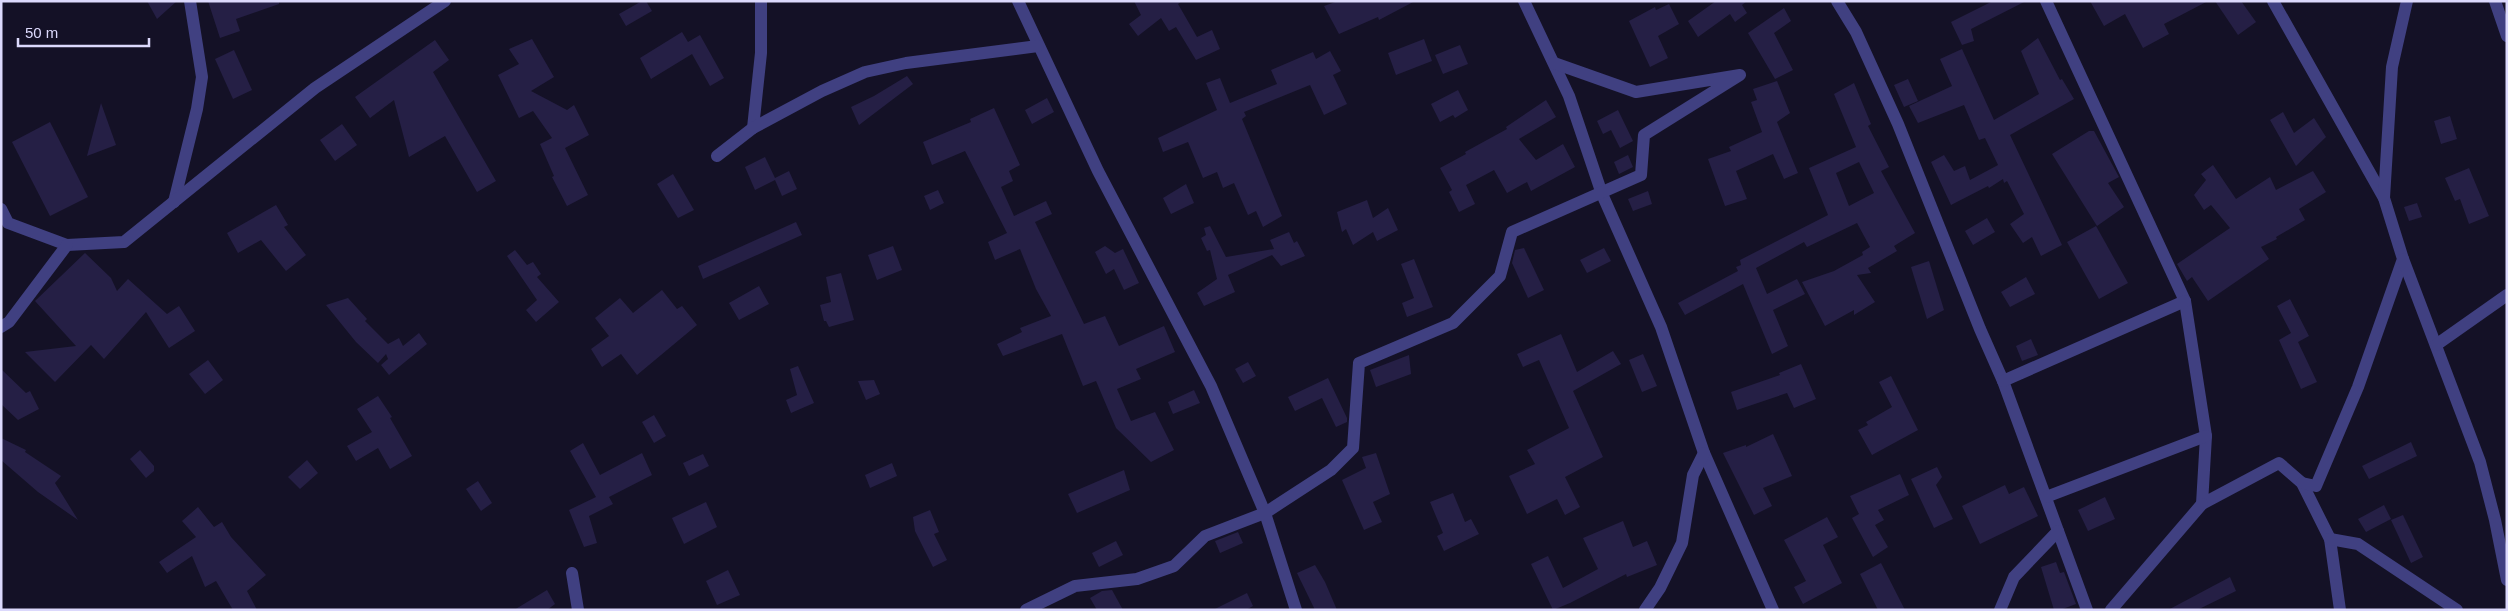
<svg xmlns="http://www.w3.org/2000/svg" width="2508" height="611" font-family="Arial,sans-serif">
<rect width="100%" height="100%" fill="#141126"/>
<g fill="#251f45" fill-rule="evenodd">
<polygon points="147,1 177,1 157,19"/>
<polygon points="208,1 279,1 279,4 236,19 240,31 220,38"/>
<polygon points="642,1 646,1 652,11 626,26 619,14"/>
<polygon points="1134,1 1182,1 1178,4 1197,37 1212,30 1220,49 1196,60 1176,27 1169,31 1161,18 1138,36 1129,24 1141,15"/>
<polygon points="1338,1 1415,1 1379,20 1378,17 1339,34 1324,6"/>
<polygon points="1716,1 1747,1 1742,5 1747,13 1735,22 1730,14 1698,37 1688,21"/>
<polygon points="1993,1 2026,1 1971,29 1974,41 1962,45 1951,22"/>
<polygon points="2090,1 2208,1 2164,24 2169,34 2143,48 2125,14 2104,26"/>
<polygon points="2215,1 2241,1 2256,22 2238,35"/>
<polygon points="1669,4 1679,24 1658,36 1668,58 1650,67 1629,21 1655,7 1656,10"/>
<polygon points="1784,8 1791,21 1774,33 1793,70 1775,79 1748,33"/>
<polygon points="682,32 688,42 700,35 724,78 710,86 692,54 651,79 640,58"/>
<polygon points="2038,38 2060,80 2062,79 2074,99 2010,135 2062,245 2041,256 2032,237 2023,243 2010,224 2024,214 2007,181 2004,183 2003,179 1989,188 1988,186 1951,205 1931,162 1944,155 1954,171 1965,166 1970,180 1998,165 1985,138 1979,140 1964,105 1918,123 1909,106 1952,86 1940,59 1962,49 1994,120 2039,94 2021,51"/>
<polygon points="532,39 554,77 531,91 567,110 574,105 589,135 565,148 588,195 567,206 552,177 554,176 540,144 552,138 533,111 519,118 498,75 519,64 509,49"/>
<polygon points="1424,39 1432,61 1396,75 1388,53"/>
<polygon points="435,40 449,60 433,72 496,181 477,192 445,136 409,157 394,100 370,118 355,97"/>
<polygon points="1460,45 1468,64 1443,74 1435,55"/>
<polygon points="234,50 252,90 233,99 215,59"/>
<polygon points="1330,51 1341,71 1333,75 1347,104 1324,115 1310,85 1244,112 1246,116 1242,119 1282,216 1263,227 1256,211 1248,215 1234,183 1223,188 1217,172 1203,178 1188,142 1163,152 1158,138 1217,110 1206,83 1220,78 1230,103 1277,84 1271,70 1313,52 1316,59"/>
<polygon points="907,76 913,84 859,125 851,107 874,96"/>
<polygon points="1908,79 1918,101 1904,107 1894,85"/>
<polygon points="1777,81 1790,113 1777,122 1798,173 1784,179 1773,154 1736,171 1747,199 1725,206 1708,159 1731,151 1729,147 1762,132 1751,102 1757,100 1753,89"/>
<path d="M1854 83 1871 124 1868 126 1889 167 1881 171 1915 233 1894 246 1897 251 1868 268 1871 273 1857 275 1875 302 1854 315V310L1825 326 1802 282 1834 271 1863 255 1862 252 1870 247 1857 223 1807 247 1804 242 1756 268 1767 294 1797 279 1805 294 1773 310 1788 346 1772 354 1743 284 1685 315 1678 303 1738 271 1736 267 1741 265 1740 260 1828 215 1809 168 1856 147 1834 94ZM1859 162 1874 193 1849 206 1836 173Z"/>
<polygon points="1458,90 1468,110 1455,118 1453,115 1440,122 1431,104"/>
<polygon points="1047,98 1054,112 1032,124 1025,110"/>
<polygon points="1546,100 1556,117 1519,139 1536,160 1563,144 1575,167 1531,191 1527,182 1507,193 1494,170 1466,185 1475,204 1459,212 1449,192 1452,190 1440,168 1466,154 1465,152 1507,129 1506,127"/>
<polygon points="101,103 116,145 87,156"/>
<polygon points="994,108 1020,165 1009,171 1013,181 1001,187 1014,216 1046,201 1052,214 1035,222 1084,324 1105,316 1119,346 1164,326 1175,352 1136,369 1141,379 1117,389 1131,421 1155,412 1174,450 1151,462 1116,428 1096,381 1083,386 1062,334 1003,356 997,344 1022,332 1020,328 1051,316 1036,289 1020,249 995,260 988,242 1007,233 965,151 932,165 923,142 971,122 970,119"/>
<polygon points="1618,110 1633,141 1620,148 1611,130 1603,134 1597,121"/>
<polygon points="2283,112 2294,133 2314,118 2326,137 2296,166 2270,120"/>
<polygon points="2450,116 2457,139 2441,144 2434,121"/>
<polygon points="50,122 88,197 50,216 12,142"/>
<polygon points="342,124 357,145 335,161 320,140"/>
<polygon points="2089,131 2094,131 2119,177 2108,183 2124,207 2097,226 2052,154"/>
<polygon points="1628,155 1633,167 1619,174 1614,162"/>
<polygon points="765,157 775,178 789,171 797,189 782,196 775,180 755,190 745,167"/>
<polygon points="2213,165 2236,199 2270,177 2276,190 2313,171 2326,192 2299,209 2305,220 2276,237 2277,239 2261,247 2269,259 2208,301 2192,277 2187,281 2177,264 2230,228 2211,205 2204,210 2194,195 2206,180 2201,174"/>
<polygon points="2469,168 2489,216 2469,224 2460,199 2455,201 2445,178"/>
<polygon points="673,174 694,210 678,218 657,184"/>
<polygon points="1186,184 1194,203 1171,214 1163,198"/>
<polygon points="938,190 944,203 930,210 924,196"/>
<polygon points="1648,191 1652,204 1633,211 1628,199"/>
<polygon points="1367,200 1373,218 1388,208 1398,230 1377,241 1373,232 1353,245 1346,229 1342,232 1337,212"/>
<polygon points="2417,203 2422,217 2409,221 2404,207"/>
<polygon points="276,205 288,225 284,227 306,255 286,271 261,240 238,253 227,233"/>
<polygon points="1987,218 1995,232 1973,245 1965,231"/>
<polygon points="796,222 802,235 703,279 698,266"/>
<polygon points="1210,226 1226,257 1274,249 1270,240 1289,232 1294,243 1297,241 1305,256 1281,266 1272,255 1228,275 1235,292 1204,306 1197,293 1217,279 1210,250 1207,251 1201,238 1206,235 1204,228"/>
<polygon points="2096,226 2128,283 2099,299 2067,242"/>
<polygon points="893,246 902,270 877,280 868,255"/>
<polygon points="1105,246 1115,253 1123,249 1139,283 1124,290 1114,269 1106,274 1095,252"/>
<polygon points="1524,248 1544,290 1528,298 1512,263 1515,250"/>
<polygon points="1604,248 1611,261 1587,273 1580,260"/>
<polygon points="515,250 527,265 533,262 541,274 537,277 559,302 536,322 526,310 537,300 507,256"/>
<polygon points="85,253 111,278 117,291 128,279 167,314 179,306 195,331 169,348 146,312 104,359 91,345 55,382 25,352 76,346 35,301"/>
<polygon points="1414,259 1433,307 1407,317 1402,303 1414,298 1401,264"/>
<polygon points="1929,261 1944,310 1927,319 1911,267"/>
<polygon points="841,273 854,320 829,327 826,321 824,321 820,305 831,302 826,277"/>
<polygon points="2026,277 2035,294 2010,307 2001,292"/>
<polygon points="759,286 769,304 739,320 729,303"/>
<polygon points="662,290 677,309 682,306 697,325 637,375 621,354 602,367 591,349 609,336 595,318 620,298 633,313"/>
<polygon points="348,298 367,319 365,321 388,344 399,338 403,346 419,333 427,344 389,375 381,365 388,359 386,354 378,363 356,342 326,305"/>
<polygon points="2290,299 2309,336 2298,342 2317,382 2301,389 2279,340 2291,333 2277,306"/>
<polygon points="1561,334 1577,372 1613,351 1621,364 1573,391 1603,457 1565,477 1580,507 1565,515 1557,499 1527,514 1509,476 1535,464 1527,450 1569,428 1539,360 1523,367 1517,354"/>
<polygon points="2031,339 2038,355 2022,361 2016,346"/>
<polygon points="1643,354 1657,386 1642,392 1629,360"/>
<polygon points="1409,355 1411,374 1376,387 1370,370"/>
<polygon points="208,360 223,380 205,394 189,374"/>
<polygon points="1248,362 1256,376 1243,383 1235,369"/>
<polygon points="1801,364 1816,399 1794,408 1787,393 1737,410 1731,392 1780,375 1779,373"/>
<polygon points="798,366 814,403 791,413 786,400 797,395 790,369"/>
<polygon points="1,369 26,393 30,391 39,409 18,420 1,404"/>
<polygon points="1891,376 1918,430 1872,455 1858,430 1868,425 1866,422 1892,407 1879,382"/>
<polygon points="1328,378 1347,418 1347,422 1336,427 1322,398 1295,411 1288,397"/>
<polygon points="874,380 880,394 866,400 858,381"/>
<polygon points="1194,390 1200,403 1173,414 1168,402"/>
<polygon points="378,396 392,417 390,418 412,456 390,469 378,448 356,461 347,446 372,432 357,409"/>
<polygon points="654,415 666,436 654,443 642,422"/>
<polygon points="1773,434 1792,476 1763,488 1772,506 1754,515 1723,453 1746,445 1746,447"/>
<polygon points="1,438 26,450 25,452 61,476 55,483 78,520 38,492 1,460"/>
<polygon points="2411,442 2417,456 2369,479 2362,466"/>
<polygon points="583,443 600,475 642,453 652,475 609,497 613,504 589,516 597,543 584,547 569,510 596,497 570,451"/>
<polygon points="140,450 154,466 154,471 146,478 130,459"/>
<polygon points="1376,453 1390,494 1373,502 1382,522 1364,530 1342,480 1366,468 1362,457"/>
<polygon points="703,454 709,466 689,476 683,463"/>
<polygon points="307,460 318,473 300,489 288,477"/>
<polygon points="892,463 897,476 870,488 865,475"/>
<polygon points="1937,467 1942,477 1936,485 1953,519 1934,528 1911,479"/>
<polygon points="1124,470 1130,490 1077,513 1068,494"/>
<polygon points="1900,474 1909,495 1878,510 1884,520 1875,525 1888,547 1873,557 1852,518 1859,514 1850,496"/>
<polygon points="478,481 492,503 481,511 466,489"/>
<polygon points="2005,485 2009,494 2024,487 2038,516 1980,544 1962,506"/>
<polygon points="1453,493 1465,522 1471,519 1479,534 1444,551 1437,536 1443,533 1430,502"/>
<polygon points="2105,497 2115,519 2088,531 2078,510"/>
<polygon points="706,502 717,527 684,544 672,518"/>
<polygon points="2384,505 2391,519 2366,532 2358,519"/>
<polygon points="198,507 214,527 222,522 231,537 266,575 247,591 257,610 233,610 216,581 205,587 192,556 167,573 159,562 196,537 182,521"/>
<polygon points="930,510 939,532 934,534 947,560 933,567 915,531 913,517"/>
<polygon points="2403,515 2423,557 2411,563 2391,520"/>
<polygon points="1827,517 1838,537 1823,545 1842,583 1803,604 1794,587 1806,581 1784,540"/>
<polygon points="1623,521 1633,547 1647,541 1657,565 1627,577 1626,574 1570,603 1553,610 1531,564 1548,556 1563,588 1598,569 1583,538"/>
<polygon points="1238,532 1243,543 1220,553 1215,541"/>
<polygon points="1116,541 1123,555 1099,567 1092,553"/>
<polygon points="2056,562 2060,573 2064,572 2076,604 2060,610 2054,610 2041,567"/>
<polygon points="1881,563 1905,610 1878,610 1860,574"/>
<polygon points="1315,565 1325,582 1337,610 1315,610 1297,573"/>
<polygon points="728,570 740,595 717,605 706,581"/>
<polygon points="2230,577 2236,591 2197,610 2168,610"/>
<polygon points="547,590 555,604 547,610 514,610"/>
<polygon points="1112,590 1123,610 1097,610 1090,598 1102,591"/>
<polygon points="1247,593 1253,606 1246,610 1213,610"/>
</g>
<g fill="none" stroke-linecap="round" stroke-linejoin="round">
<g stroke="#404081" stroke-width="12">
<polyline points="1018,1 1098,171 1211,386 1265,513 1296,610"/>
<polyline points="1524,1 1569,96 1602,194 1661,327 1704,453 1773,610"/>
<polyline points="1837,1 1856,32 1898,124 1980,329 2003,381 2087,610"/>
<polyline points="2046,1 2185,301 2206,436 2202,504 2279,463 2302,483 2330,539 2340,610"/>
<polyline points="2273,1 2384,198 2403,259 2358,387 2316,486 2302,483"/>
<polyline points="2495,1 2507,36"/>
<polyline points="753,128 761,53 761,1"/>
<polyline points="717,156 753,128 822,91 865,72 906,63 1038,46"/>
<polyline points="2384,198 2392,67 2407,1"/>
<polyline points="174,202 197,109 202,77 190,1"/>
<polyline points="1,209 8,223 67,245 124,242 315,88 445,1"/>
<polyline points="2403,259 2480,462 2495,520 2507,580"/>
<polyline points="1,327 9,322 67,245"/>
<polyline points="2436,345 2507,295"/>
<polyline points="2003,381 2185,301"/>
<polyline points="2046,497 2206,436"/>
<polyline points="2330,539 2358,544 2457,610"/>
<polyline points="572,573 578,610"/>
<polyline points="1026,610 1075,586 1137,579 1174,566 1205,536 1265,513 1331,470 1353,448 1359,363 1453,323 1500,276 1512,232 1641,175 1644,135 1740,75 1636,92 1554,63"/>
<polyline points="1645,610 1660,588 1682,543 1693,475 1704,453"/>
<polyline points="2000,610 2014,577 2058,531"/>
<polyline points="2111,610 2202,504"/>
</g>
</g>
<rect width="2508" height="611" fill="none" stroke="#dcd9fc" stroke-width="5"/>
<path d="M18 38v8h131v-8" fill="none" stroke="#dcd9fc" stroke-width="2.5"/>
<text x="25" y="38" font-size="15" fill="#dcd9fc" stroke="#141126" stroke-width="4" paint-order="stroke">50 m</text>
</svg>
